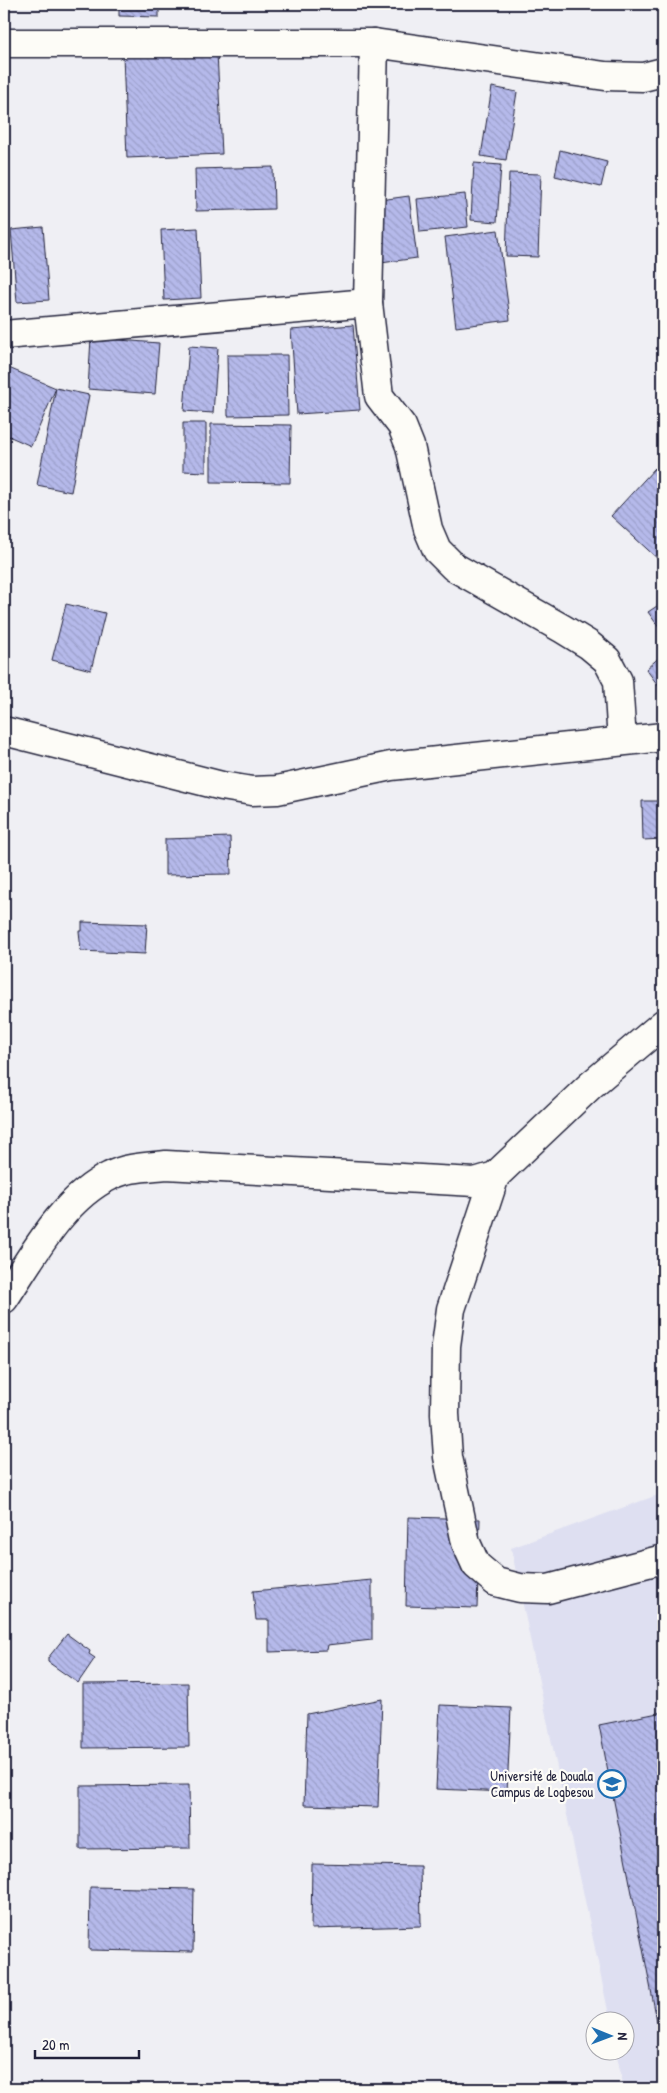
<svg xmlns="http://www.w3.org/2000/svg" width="667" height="2093" font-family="'Patrick Hand',sans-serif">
<defs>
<pattern id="building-back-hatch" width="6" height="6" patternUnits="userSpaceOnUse" patternTransform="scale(1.25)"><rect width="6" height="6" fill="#b5b9ea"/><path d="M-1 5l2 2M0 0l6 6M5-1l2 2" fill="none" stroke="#9b9fca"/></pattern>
</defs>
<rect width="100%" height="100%" fill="#efeff4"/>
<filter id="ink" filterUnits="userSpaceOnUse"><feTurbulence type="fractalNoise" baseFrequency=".02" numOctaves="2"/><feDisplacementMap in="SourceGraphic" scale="10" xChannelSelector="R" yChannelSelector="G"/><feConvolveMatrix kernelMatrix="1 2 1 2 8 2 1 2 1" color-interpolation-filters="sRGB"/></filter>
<g filter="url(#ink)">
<polygon fill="#dedff1" points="663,1495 663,2089 624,2089 616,2051 624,2050 624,2020 610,2020 511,1548 655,1496"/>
<g fill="url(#building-back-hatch)" stroke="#22223b">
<polygon points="119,4 159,4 159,17 119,16"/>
<polygon points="217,52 222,154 127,158 123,55"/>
<polygon points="492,87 517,92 506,160 481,156"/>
<polygon points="663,89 663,109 659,90"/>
<polygon points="560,150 607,162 601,187 555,176"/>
<polygon points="474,163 501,165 497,222 471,220"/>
<polygon points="273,167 274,209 196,211 195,169"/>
<polygon points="509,173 541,174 538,257 506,256"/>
<polygon points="465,194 468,227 420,232 417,199"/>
<polygon points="409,196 417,258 381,263 373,201"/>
<polygon points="43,227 49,300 17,302 11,230"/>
<polygon points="198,228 201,298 164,300 161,230"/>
<polygon points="498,230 510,320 456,327 445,237"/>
<polygon points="353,325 360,410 297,414 291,330"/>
<polygon points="91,338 159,343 155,394 88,389"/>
<polygon points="189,346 218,348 213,413 184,411"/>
<polygon points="227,355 287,355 288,415 228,416"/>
<polygon points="4,366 56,388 31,446 4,434"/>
<polygon points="56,388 89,395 71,492 37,485"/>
<polygon points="183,423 206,423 206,472 183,471"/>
<polygon points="211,424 291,425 290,483 211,482"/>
<polygon points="655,468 663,475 663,556 659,560 611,516"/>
<polygon points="663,602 663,633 648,612"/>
<polygon points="66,604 105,613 91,670 52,660"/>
<polygon points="663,654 663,686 660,688 646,669"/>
<polygon points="642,801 663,801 663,839 643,840"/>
<polygon points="230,837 231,874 165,875 165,839"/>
<polygon points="82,922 147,924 145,954 81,951 79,931 82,931"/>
<polygon points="408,1517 480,1519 477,1608 406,1606"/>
<polygon points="372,1580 372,1640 327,1645 326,1650 269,1652 269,1620 256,1620 253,1591"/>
<polygon points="67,1634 90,1651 89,1654 95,1658 78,1683 48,1662 48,1658"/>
<polygon points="188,1683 189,1747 83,1748 83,1684"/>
<polygon points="382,1699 378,1807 304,1805 307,1714"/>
<polygon points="440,1705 511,1708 507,1792 436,1789"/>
<polygon points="663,1712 663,2051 599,1725"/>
<polygon points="189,1785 190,1848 80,1849 80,1786"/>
<polygon points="312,1864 420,1866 421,1926 311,1929"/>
<polygon points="90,1887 194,1889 193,1952 89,1950"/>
</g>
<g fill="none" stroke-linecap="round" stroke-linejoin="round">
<defs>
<g id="minor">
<polyline points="4,43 374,43 605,76 643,77 663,72"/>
<polyline points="374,43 368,303 379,396 402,426 410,446 428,529 437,550 454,567 563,629 589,645 607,660 618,681 622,741"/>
<polyline points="4,335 368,303"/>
<polyline points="4,731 222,786 252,791 277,790 391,766 663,737"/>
<polyline points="495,1176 451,1309 446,1346 445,1414 448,1457 466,1543 476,1565 496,1582 520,1588 548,1589 663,1559"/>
<path d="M4 1299C32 1257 63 1198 110 1176 127 1167 147 1167 166 1165L475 1182 495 1176 591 1085 663 1024"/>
</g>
</defs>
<use href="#minor" stroke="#22223b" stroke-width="31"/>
<use href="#minor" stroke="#fdfcf7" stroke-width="28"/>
</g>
</g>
<defs>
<symbol id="university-ring" viewBox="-11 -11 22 22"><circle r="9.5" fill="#fdfcf7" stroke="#1f6fb2" stroke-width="1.5"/><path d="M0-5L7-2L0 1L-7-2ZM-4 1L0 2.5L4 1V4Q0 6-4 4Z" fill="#1f6fb2"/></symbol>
</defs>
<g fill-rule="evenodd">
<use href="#university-ring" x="596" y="1768" width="32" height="32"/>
</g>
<g text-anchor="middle" stroke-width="4.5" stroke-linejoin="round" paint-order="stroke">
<g font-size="14" fill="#22223b" stroke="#fdfcf7" text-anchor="end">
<text x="593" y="1781">Université de Douala<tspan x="593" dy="16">Campus de Logbesou</tspan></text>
</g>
</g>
<rect width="667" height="2093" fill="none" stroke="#fdfcf7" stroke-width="20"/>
<rect x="10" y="10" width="647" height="2073" fill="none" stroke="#22223b" stroke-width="2" filter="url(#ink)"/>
<g transform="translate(610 2036) rotate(91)"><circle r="24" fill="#fdfcf7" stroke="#a5a5ac"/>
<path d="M0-4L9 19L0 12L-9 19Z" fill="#1f6fb2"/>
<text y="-8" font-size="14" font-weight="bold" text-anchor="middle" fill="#22223b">N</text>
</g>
<path d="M35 2050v8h104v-8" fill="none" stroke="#22223b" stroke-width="2.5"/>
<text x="42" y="2050" font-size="15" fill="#22223b" stroke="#fdfcf7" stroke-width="4" paint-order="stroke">20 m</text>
</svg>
